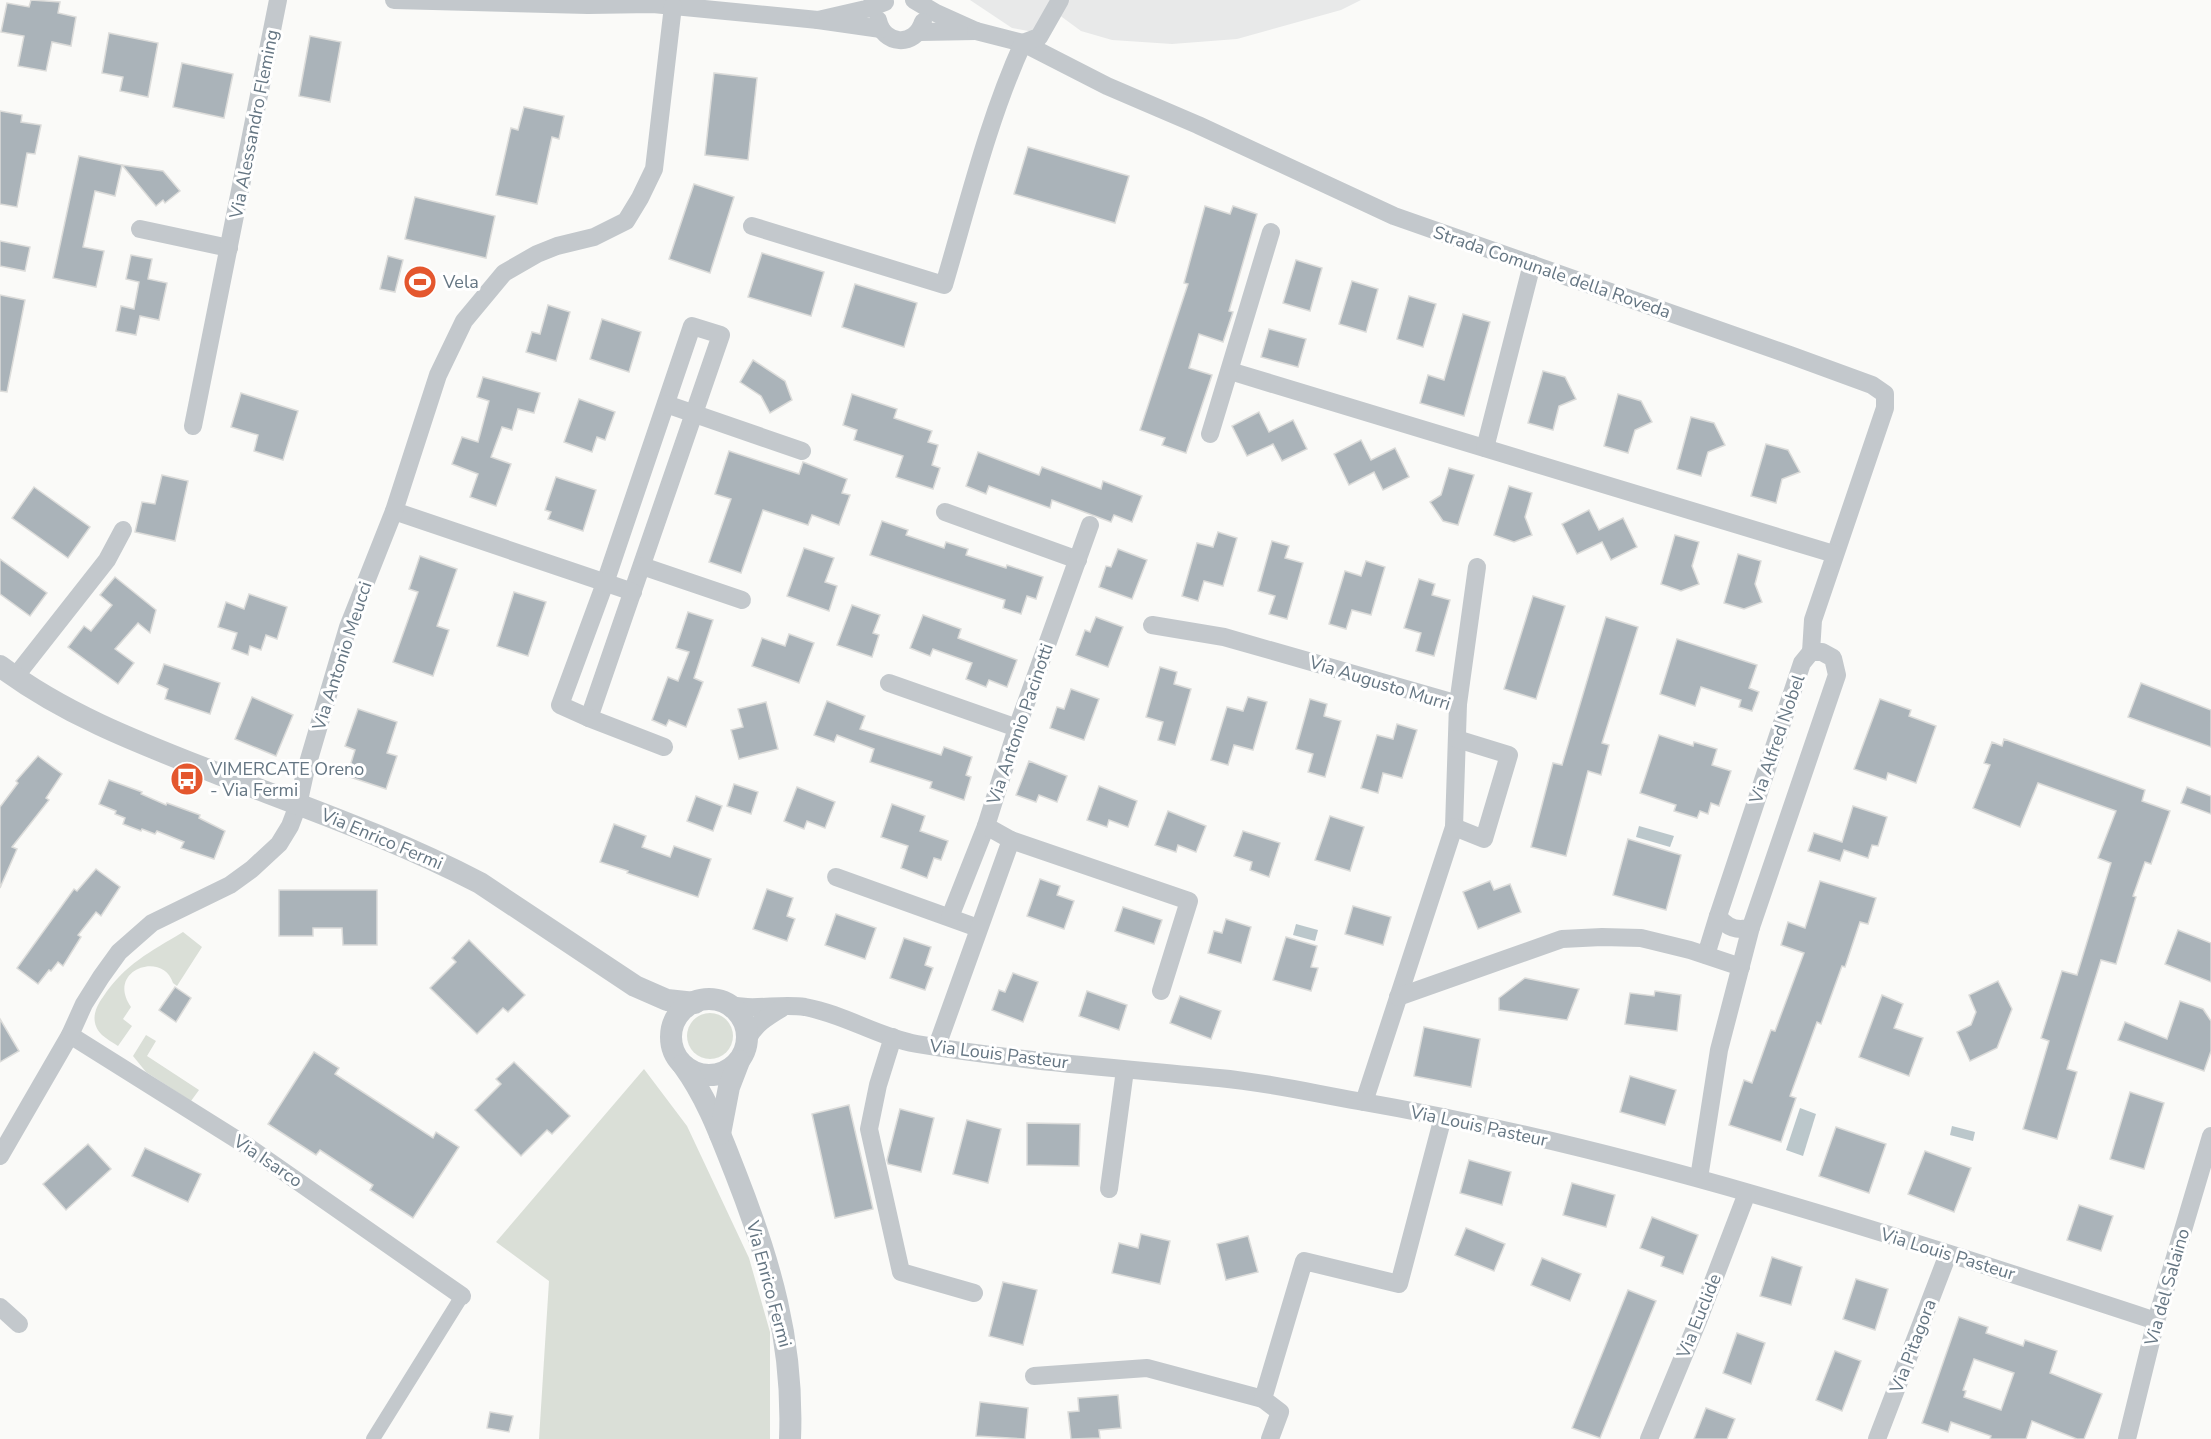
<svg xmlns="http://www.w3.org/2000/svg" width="2211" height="1439" font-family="'Nunito Sans',sans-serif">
<rect width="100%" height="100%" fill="#fafaf8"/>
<polygon fill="#e8e9e9" points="970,0 1361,0 1341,10 1237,39 1172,44 1112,40 1081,31 1051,9 1034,32 1012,28"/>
<g fill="#dadfd7">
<path d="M183 932 202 947 177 986 173 983C163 950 105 970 131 1007L123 1019 132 1026 118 1046C113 1043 107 1039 102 1035 90 1023 94 1009 103 997 125 964 150 952 183 932Z"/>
<circle cx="710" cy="1036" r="23"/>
<polygon points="146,1035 156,1041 147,1056 199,1090 191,1101 146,1072 133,1056"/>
<polygon points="644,1069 687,1126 749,1258 770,1332 770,1439 539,1439 549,1281 496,1242"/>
</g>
<g fill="#bbc7cb">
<polygon points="1639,826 1674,836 1670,847 1636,837"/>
<polygon points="1296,924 1318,930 1315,941 1293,935"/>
<polygon points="1800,1108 1816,1114 1803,1156 1786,1150"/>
<polygon points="1952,1126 1975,1132 1973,1141 1950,1135"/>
</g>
<g fill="#aab3b9" stroke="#dcdcda" stroke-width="1.5" fill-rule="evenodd">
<polygon points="31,0 60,2 58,13 76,17 71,46 52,42 46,71 18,66 24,36 1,32 7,3 29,7"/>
<polygon points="109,33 158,43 148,97 120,91 123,77 102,73"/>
<polygon points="310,36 341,42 330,102 299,96"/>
<polygon points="182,63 233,74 224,118 173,107"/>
<polygon points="714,73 757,78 748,160 705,155"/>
<polygon points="524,107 564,116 559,139 552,137 537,204 496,195 511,128 518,130"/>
<polygon points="0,111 22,115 21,122 41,125 35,154 27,153 17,207 0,204"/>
<polygon points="1028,147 1129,176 1115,223 1014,194"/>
<polygon points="79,156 122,165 115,196 95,191 83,247 104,251 96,287 53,278"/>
<polygon points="122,165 163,171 180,191 165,203 163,200 156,206"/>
<polygon points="694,184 734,197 710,273 669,259"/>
<polygon points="415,197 495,216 486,258 405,239"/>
<polygon points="1205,206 1230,214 1233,206 1257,214 1229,311 1233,312 1223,342 1199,334 1189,368 1212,375 1186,453 1162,445 1165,438 1140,430 1188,284 1184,283"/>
<polygon points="0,241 30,247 25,271 0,266"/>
<polygon points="762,253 824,272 811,316 748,297"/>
<polygon points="131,255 152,259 148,279 167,283 159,320 140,316 136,335 116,331 121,306 134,309 139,282 126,279"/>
<polygon points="388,256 403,260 395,292 380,289"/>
<polygon points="1296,260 1322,268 1310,311 1283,303"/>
<polygon points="1352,281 1378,289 1366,332 1339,324"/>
<polygon points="855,284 917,303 904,347 842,327"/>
<polygon points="0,295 25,300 7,392 0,391"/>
<polygon points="1409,296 1436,304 1423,347 1397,339"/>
<polygon points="548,305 570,312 556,361 526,352 532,332 540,334"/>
<polygon points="1463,314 1490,322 1464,416 1420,403 1428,375 1444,380"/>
<polygon points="602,319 641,332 629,372 590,359"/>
<polygon points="1269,329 1306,339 1298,367 1261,357"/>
<polygon points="753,360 785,381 792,400 770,413 761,396 740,382"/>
<polygon points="1543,371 1565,377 1576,399 1559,406 1553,430 1528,423"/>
<polygon points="483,377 540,393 534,413 518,409 512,430 502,427 491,457 511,464 496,506 470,497 478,474 452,464 462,437 478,442 489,401 477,397"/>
<polygon points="241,393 298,411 283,460 254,451 258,435 231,427"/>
<polygon points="852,394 897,409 894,418 932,431 928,442 938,445 932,465 940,468 933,489 896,477 903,456 854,440 857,430 843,425"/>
<polygon points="1618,394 1641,401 1652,422 1635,430 1628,453 1604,446"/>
<polygon points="579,399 615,412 605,440 597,437 592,452 564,442"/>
<polygon points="1259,412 1269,432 1293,420 1307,449 1282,461 1273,444 1247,456 1232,426"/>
<polygon points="1691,417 1714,423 1725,445 1708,452 1701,476 1677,469"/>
<polygon points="1361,440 1371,460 1395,448 1409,477 1383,490 1374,472 1349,485 1334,454"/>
<polygon points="1766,444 1788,450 1800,472 1782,479 1776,503 1751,496"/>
<polygon points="729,451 799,474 803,462 847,479 842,493 850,495 839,525 812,515 808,525 763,510 741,573 709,562 731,499 715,494"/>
<polygon points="978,452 1039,475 1042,467 1101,489 1103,481 1142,496 1132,522 1114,515 1111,522 1052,500 1050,508 989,486 986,494 966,486"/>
<polygon points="1449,468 1474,475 1458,525 1443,521 1430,502 1441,495"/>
<polygon points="162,475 188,481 175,541 135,532 142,502 155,504"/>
<polygon points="556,477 596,490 583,531 548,519 551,512 545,510"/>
<polygon points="1509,486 1532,493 1525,517 1532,535 1514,542 1494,535"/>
<polygon points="34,487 90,527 68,558 12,518"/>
<polygon points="1589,510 1599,530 1623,518 1637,547 1611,560 1602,542 1577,554 1562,524"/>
<polygon points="882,521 908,530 906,535 944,548 946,542 968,549 966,555 1006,568 1007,565 1043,577 1036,599 1027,596 1021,614 1003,608 1005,600 870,555"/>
<polygon points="1218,532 1237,538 1223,586 1204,581 1198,601 1182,596 1197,543 1213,547"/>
<polygon points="1675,535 1699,542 1692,566 1699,584 1681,591 1661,584"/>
<polygon points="1272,541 1289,546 1285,558 1303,563 1287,619 1269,614 1275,596 1258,591"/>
<polygon points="804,548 834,558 825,582 837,586 829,611 787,596"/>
<polygon points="1118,549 1147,560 1132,599 1099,587 1106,566 1111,567"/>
<polygon points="1738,554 1761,561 1755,584 1762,602 1744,609 1724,603"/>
<polygon points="420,556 457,569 437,626 449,630 433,676 393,662 418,592 409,589"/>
<polygon points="0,559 47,593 30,616 0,594"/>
<polygon points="1366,561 1385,567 1371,615 1352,610 1346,629 1329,624 1345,571 1361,576"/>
<polygon points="115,577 156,610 150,633 138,623 115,649 134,663 118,684 68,647 84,626 91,631 112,605 100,595"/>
<polygon points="1419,579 1435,584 1432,595 1450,600 1434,656 1416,651 1421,633 1404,628"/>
<polygon points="514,592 546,602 528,656 497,646"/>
<polygon points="249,594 287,607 277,639 266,635 261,650 250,646 248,655 232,649 237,633 218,627 226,602 244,609"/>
<polygon points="1533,596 1565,606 1536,699 1504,689"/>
<polygon points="852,605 880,615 873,633 879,635 872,657 837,645"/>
<polygon points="688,612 713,620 694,678 703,682 686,727 669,720 666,726 652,720 668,677 678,681 689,652 676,648"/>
<polygon points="923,615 961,629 958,638 1017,660 1007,687 989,680 986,687 966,679 972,663 933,649 930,656 910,648"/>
<polygon points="1096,617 1123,627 1108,667 1076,655 1085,630 1090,632"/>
<polygon points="1606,617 1638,627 1602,743 1609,745 1601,775 1588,771 1566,856 1531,847 1553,763 1562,765"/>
<polygon points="789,634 814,643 799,683 752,666 762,638 785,646"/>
<polygon points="1677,639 1757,665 1749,688 1759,692 1752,711 1739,707 1741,700 1701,687 1695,706 1660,694"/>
<polygon points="164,664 220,683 210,714 165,699 168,689 157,684"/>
<polygon points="1160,667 1177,672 1174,684 1191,689 1175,745 1158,740 1163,722 1146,717"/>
<polygon points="2141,683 2211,710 2211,747 2128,717"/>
<polygon points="1071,689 1099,699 1084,740 1050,728 1057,707 1064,709"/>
<polygon points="252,697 293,715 276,756 235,739"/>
<polygon points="1248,697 1267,702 1253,750 1234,745 1228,765 1211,760 1227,707 1243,711"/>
<polygon points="1310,699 1327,704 1324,716 1341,721 1325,777 1308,772 1313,754 1296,749"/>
<polygon points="1880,699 1911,710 1909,716 1936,726 1916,783 1888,773 1886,780 1854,769"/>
<polygon points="827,701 865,716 860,729 941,755 944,747 972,757 966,775 971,777 964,800 930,788 932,782 870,762 874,749 837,735 834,742 814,735"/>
<polygon points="766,702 778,749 739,759 731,730 743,727 738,709"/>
<polygon points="358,709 397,722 387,753 397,756 386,789 347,776 355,750 345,746"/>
<polygon points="1397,724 1417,730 1402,778 1383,773 1378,793 1361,788 1377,735 1393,739"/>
<polygon points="1659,735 1693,746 1694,742 1717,749 1712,765 1731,771 1719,806 1711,803 1708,814 1700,811 1697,818 1674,811 1676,805 1640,793"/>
<polygon points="2004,739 2145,790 2142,801 2170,811 2151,864 2145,862 2133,896 2136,897 2116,964 2101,960 2067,1069 2077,1072 2057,1139 2023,1129 2049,1041 2041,1038 2062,971 2077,975 2111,863 2098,858 2116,811 2038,783 2020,827 1973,808 1990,765 1984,763 1992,742 2002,746"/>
<polygon points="38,756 62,774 46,798 49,800 12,847 17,849 0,888 0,807 18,783 16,781"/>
<polygon points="1029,761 1067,776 1057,802 1039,795 1036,802 1016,795"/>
<polygon points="109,780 142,792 141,794 166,805 167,803 200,815 199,818 225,831 214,859 181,848 184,842 157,831 155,834 142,829 141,831 123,824 125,818 115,814 116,811 99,804"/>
<polygon points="734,784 758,792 751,814 727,806"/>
<polygon points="1099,786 1137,801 1128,827 1109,820 1107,827 1087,820"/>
<polygon points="797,787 835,802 825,828 807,821 804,829 784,821"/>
<polygon points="2187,787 2211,796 2211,814 2181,803"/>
<polygon points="696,796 722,806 713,831 687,821"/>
<polygon points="892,804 925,816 920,831 948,841 941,860 934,858 927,878 901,868 908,846 881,837"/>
<polygon points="1853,806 1887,817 1878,846 1872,845 1868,858 1844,850 1840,861 1808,851 1814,833 1842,842"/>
<polygon points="1168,811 1206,826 1196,852 1178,845 1176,852 1155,845"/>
<polygon points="1330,816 1364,827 1350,871 1315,860"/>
<polygon points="614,824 646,836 642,847 670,857 674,846 711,859 698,897 627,873 628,871 600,862"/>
<polygon points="1243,831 1280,843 1269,877 1250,870 1252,862 1234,856"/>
<polygon points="1628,839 1681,855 1666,910 1613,895"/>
<polygon points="96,869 120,887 101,916 96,912 78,935 81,937 63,966 58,962 51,971 49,970 38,984 17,968 74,889 77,891"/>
<polygon points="1040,879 1060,886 1057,895 1074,901 1064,929 1027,916"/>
<polygon points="1490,881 1494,890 1510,884 1521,912 1478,929 1463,892"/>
<polygon points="1820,881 1876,898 1868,924 1860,922 1845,967 1842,966 1821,1024 1817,1022 1790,1096 1796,1098 1781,1142 1729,1125 1744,1080 1752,1083 1771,1030 1775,1031 1804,953 1781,945 1788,922 1805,928"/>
<polygon points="767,889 793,898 787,916 795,919 787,941 753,929"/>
<polygon points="279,890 377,890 377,945 343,945 342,928 313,928 313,936 279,936"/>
<polygon points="1353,906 1391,917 1383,945 1345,934"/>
<polygon points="1123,907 1162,920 1154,944 1115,931"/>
<polygon points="836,914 876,928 865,959 825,945"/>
<polygon points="1226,919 1251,927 1241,963 1208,953 1214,931 1222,933"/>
<polygon points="2178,930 2211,943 2211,982 2165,964"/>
<polygon points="1286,937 1317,946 1311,967 1318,968 1311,991 1273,980"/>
<polygon points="904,938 931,947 925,965 933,968 925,990 890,978"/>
<polygon points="469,940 525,995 508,1012 503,1008 477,1034 430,988 456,962 452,958"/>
<polygon points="1013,973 1038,982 1023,1022 992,1010 999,990 1005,992"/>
<polygon points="1525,978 1579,989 1567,1020 1499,1010 1499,998"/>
<polygon points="1998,981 2012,1009 1997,1048 1970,1061 1957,1032 1971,1025 1976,1012 1969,995"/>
<polygon points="175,987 191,998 176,1022 159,1010"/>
<polygon points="1087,991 1127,1005 1119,1030 1079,1016"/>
<polygon points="1655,991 1681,995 1677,1031 1625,1024 1630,993 1654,996"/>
<polygon points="1882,995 1903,1004 1894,1028 1923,1038 1909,1076 1859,1057"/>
<polygon points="1180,996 1221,1011 1211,1039 1170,1023"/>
<polygon points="2180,1001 2203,1009 2211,1021 2211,1051 2204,1071 2118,1040 2125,1022 2167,1039"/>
<polygon points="0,1019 19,1051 0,1062"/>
<polygon points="1424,1027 1480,1039 1471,1087 1414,1076"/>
<polygon points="314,1052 339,1068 335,1074 433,1138 436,1132 459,1147 413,1218 370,1190 373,1185 320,1150 316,1155 268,1124"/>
<polygon points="514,1062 570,1116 552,1134 547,1130 521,1156 475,1110 501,1084 496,1079"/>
<polygon points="1630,1076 1676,1090 1665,1125 1620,1112"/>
<polygon points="2130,1092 2164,1103 2144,1169 2110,1159"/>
<polygon points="849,1105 873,1209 835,1218 812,1114"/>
<polygon points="900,1109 934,1118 921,1172 888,1164 887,1160"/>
<polygon points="967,1120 1001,1129 988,1183 953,1174"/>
<polygon points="1027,1123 1080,1124 1079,1166 1027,1165"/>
<polygon points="1836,1127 1886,1144 1869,1193 1819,1176"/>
<polygon points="88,1144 111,1169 66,1210 43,1184"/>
<polygon points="145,1148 201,1174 188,1202 132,1176"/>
<polygon points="1925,1151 1971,1168 1954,1212 1908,1194"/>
<polygon points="1469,1160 1511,1172 1502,1205 1460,1193"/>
<polygon points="1572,1183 1615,1195 1606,1227 1563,1215"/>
<polygon points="2079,1205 2113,1216 2101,1251 2067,1240"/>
<polygon points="1652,1217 1698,1235 1683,1274 1661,1266 1664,1257 1640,1248"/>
<polygon points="1466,1228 1505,1244 1494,1271 1455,1255"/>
<polygon points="1141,1234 1170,1241 1160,1284 1112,1273 1119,1243 1138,1248"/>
<polygon points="1248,1236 1258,1272 1226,1280 1217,1244"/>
<polygon points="1772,1257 1802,1267 1791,1305 1760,1296"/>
<polygon points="1542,1258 1581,1274 1570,1301 1531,1285"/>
<polygon points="1856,1279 1888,1289 1875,1330 1843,1319"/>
<polygon points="1003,1282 1037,1290 1023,1345 989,1336"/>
<polygon points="1628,1290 1656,1301 1600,1438 1572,1428"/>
<path d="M1959 1317 1988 1327 1986 1333 2023 1346 2025 1340 2057 1351 2050 1373 2102 1394 2084 1439H2077L2032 1421 2026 1439H1990L1991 1436 1951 1422 1948 1432 1922 1423ZM1974 1359 2014 1373 2001 1410 1964 1397 1966 1391 1963 1390Z"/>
<polygon points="1737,1333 1765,1343 1751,1384 1723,1373"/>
<polygon points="1835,1351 1861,1361 1842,1411 1816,1400"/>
<polygon points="1118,1395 1121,1428 1099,1430 1100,1438 1071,1439 1068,1412 1079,1411 1078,1398"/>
<polygon points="980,1402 1028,1408 1025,1439 976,1436"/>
<polygon points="1706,1408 1735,1419 1727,1439 1694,1439"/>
<polygon points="490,1412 513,1416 509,1432 487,1428"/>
</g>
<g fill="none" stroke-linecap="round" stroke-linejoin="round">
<polyline stroke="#c3c8cc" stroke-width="14" points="373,1439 462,1296"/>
<g stroke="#c3c8cc" stroke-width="18">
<polyline points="394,0 588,5 653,4 818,20"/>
<polyline points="914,0 936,13 976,31 919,32"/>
<path d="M878 20C883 45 915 48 923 22"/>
<polyline points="881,29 818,20 866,9 885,2"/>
<polyline points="976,31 1023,43 1107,86 1198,125 1394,216 1790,355 1872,385 1885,394 1885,408 1813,620 1811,652"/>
<path d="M752 226 944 285C968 204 988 120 1023 43L1039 37 1060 0"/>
<polyline points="140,229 229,248"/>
<polygon points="692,326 721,335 589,718 560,705 605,583"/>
<polyline points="1230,371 1834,554"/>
<polyline points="666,404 802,451"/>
<polyline points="193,426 278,0"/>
<polyline points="1210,434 1271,232"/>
<polyline points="1485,448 1532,264"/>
<polyline points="394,511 633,592"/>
<polyline points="945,512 1078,560"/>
<polyline points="642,566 742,600"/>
<polyline points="1152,625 1224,637 1458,704 1454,827 1364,1102"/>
<path d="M1811 652H1822L1833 658 1837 675 1751 927C1738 932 1726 927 1718 916L1802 663Z"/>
<polyline points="15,677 107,560 123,530"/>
<polyline points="889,683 1017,728"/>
<polyline points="1458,704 1477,567"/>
<polyline points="589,718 664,747"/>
<polyline points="1454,827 1484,839 1509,755 1457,739"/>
<polyline points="1011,840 1189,901 1161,991"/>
<polyline points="836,877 978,928"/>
<polyline points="950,917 986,826"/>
<polyline points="1706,955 1718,916"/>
<polyline points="1398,997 1562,939 1602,937 1641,938 1690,950 1741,967"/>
<path d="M724 1003C751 1012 777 1003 805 1007 844 1014 878 1037 917 1044 1017 1061 1118 1068 1219 1078 1265 1082 1312 1093 1358 1101 1630 1148 1894 1235 2156 1321"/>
<polyline points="70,1035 247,1146 462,1296"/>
<polyline points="893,1037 878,1085 869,1129 901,1272 974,1293"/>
<path d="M747 1040C755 1024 767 1017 782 1008"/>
<polyline points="937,1046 1011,840 986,826 1017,728 1090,525"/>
<polyline points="0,1156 70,1035 84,1004 101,977 119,952 152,923 230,885 252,869 279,844 290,826 298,805 305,773 348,627 394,511 438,375 464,321 504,273 537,254 557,246 594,237 626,221 640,198 654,169 673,6"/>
<polyline points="1699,1178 1719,1050 1751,927"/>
<polyline points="1109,1189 1125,1070"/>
<polyline points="0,1307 19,1324"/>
<polyline points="1034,1376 1147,1368 1263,1399"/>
<polyline points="1270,1439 1280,1412 1263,1399 1304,1261 1399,1284 1443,1117"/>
<polyline points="1649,1439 1698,1321 1747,1193"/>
<polyline points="1877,1439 1948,1254"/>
<polyline points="2127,1439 2156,1321 2211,1136"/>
</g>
<g stroke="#c3c8cc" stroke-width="22">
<path d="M0 666C64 714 137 742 211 771 301 806 394 838 480 883L635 986 667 1000 695 1003"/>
<circle cx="709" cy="1037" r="38"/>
<path d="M683 1065C707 1098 720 1134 735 1172 770 1261 794 1342 790 1439"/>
<polyline points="720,1134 729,1087 739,1061"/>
</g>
</g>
<defs>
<symbol id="stadium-disc" viewBox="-11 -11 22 22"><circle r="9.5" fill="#e4572e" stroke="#fff"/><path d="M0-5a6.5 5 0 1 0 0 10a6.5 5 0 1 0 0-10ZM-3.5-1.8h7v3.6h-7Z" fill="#fff"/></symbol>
<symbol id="bus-disc" viewBox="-11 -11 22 22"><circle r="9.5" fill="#e4572e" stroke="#fff"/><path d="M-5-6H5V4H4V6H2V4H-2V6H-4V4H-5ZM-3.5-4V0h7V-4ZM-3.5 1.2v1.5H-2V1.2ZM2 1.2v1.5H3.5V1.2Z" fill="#fff"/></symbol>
</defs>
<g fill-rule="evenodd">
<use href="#stadium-disc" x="401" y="263" width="38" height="38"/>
<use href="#bus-disc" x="168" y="760" width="38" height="38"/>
</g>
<g text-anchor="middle" stroke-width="6" stroke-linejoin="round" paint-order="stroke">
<g font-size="18" fill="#657683" stroke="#fff">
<text transform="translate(254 124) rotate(-79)" y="6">Via Alessandro Fleming</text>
<text transform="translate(1552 272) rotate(19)" y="6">Strada Comunale della Roveda</text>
<text transform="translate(342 656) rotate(-72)" y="6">Via Antonio Meucci</text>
<text transform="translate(1380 683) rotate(17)" y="6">Via Augusto Murri</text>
<text transform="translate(1020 724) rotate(-71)" y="6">Via Antonio Pacinotti</text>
<text transform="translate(1777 739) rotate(-71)" y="6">Via Alfred Nobel</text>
<text transform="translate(382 839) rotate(23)" y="6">Via Enrico Fermi</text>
<text transform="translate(999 1054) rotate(7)" y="6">Via Louis Pasteur</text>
<text transform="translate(1479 1126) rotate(12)" y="6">Via Louis Pasteur</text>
<text transform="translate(268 1161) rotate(34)" y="6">Via Isarco</text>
<text transform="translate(1948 1254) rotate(17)" y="6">Via Louis Pasteur</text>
<text transform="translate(769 1284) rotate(75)" y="6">Via Enrico Fermi</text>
<text transform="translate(2167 1287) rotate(-74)" y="6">Via del Salaino</text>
<text transform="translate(1699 1316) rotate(-68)" y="6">Via Euclide</text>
<text transform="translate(1913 1346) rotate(-69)" y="6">Via Pitagora</text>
</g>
<g font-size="18" fill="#657683" stroke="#fff" text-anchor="start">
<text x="443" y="288">Vela</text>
<text x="210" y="775">VIMERCATE Oreno<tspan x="210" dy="21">- Via Fermi</tspan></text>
</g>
</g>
</svg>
